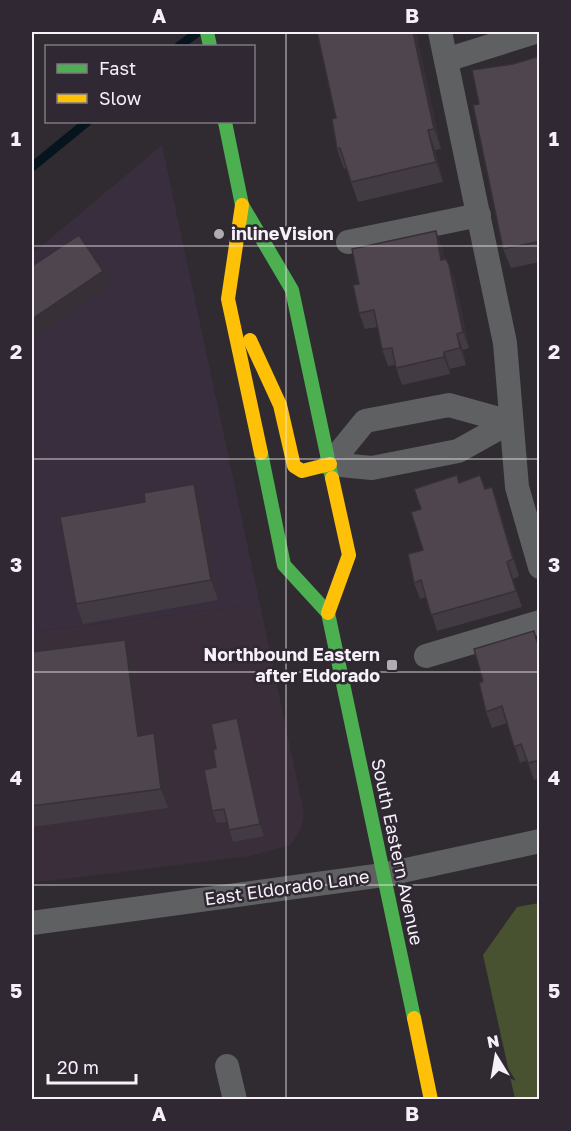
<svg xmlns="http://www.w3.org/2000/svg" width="571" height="1131" font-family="'Golos Text',sans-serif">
<rect width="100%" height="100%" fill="#2f2b30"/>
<polygon fill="#392e3d" points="162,145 260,604 32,632 32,254"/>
<polygon fill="#392e3a" points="260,604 304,813 301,829 291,845 250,856 32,883 32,632"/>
<polygon fill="#485130" points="539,903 539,1099 515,1099 483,955 517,907"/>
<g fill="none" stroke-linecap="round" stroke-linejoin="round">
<g stroke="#06141e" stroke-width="9">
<polyline points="179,46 198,32"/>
<polyline points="32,167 87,122"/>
</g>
<g stroke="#5f6062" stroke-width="24">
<polyline points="440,32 505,343 517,487 540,567"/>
<polyline points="446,60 535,32"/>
<polyline points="348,242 479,215"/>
<polyline points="330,464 365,421 449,405 510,422"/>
<polyline points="330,464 372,468 458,451 510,422"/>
<polyline points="426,656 540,622"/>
<polyline points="32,923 383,875 540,841"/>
<polyline points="227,1066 235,1100"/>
</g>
<g stroke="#4caf50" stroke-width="14">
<polyline points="207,32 210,46"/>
<polyline points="225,122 242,205 292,290 332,478"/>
<polyline points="261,453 284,565 328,613 414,1018"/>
</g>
<g stroke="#ffc107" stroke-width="14">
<polyline points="242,205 228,299 261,453"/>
<polyline points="250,340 280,405 294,466 302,471 330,464"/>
<polyline points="328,613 349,555 332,478"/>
<polyline points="414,1018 431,1100"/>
</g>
</g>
<g fill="#433b43">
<polygon points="416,32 441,149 435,150 443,182 358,202 346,168 344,169 337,149 336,118"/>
<polygon points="540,56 540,262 511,268 503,249 479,104 513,64"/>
<polygon points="442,247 444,259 455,281 469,348 463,350 466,365 450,369 450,374 402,385 395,365 388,366 382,349 378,327 365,329 359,313 359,284"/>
<polygon points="459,483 485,489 492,487 498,504 519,576 513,579 522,607 437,631 426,597 420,599 414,583 423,550 421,509"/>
<polygon points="201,504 218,600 83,624 76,604"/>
<polygon points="540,641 540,778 534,780 527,760 520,763 507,723 492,728 486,712 483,681"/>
<polygon points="32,652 132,660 143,735 154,733 161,753 168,808 32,827"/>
<polygon points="241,730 264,836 233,842 227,822 217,823 212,811 216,767 216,749"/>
</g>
<g fill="#373037">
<polygon points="413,32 416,32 441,149 434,129"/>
<polygon points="428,130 435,150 443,182 436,162"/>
<polygon points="436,231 442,247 447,277 441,260"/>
<polygon points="449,265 455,281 469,348 463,332"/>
<polygon points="103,271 109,288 32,339 32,319"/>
<polygon points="457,334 463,350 466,365 460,348"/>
<polygon points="444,352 450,369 450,374 444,357"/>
<polygon points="194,484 201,504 218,600 211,580"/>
<polygon points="492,487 498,504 519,576 513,559"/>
<polygon points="507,562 513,579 522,607 516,591"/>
<polygon points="125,640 132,660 146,755 138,736"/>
<polygon points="237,718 241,730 264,836 260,824"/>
<polygon points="154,733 161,753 168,808 161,789"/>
</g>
<g fill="#4e454e" stroke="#373037" stroke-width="1.5">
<polygon points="317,32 413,32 434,129 428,130 436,162 351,182 340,148 337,149 332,119 336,118"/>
<polygon points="540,56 540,257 537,242 503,249 473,105 479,104 472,70 513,64"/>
<polygon points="436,231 441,260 446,259 449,265 463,332 457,334 460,348 444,352 444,357 396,368 392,348 382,349 374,310 359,313 353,285 359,284 352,249"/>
<polygon points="79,235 103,271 32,319 32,266"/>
<polygon points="457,475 459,483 480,475 485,489 492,487 513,559 507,562 516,591 431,615 421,580 414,583 408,554 423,550 411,512 421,509 414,489"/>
<polygon points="540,483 540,496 537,484"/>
<polygon points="194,484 211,580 76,604 60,517 145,502 144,493"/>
<polygon points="534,631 537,642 540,641 540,760 528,763 521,744 514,747 502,706 486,712 479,683 483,681 474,649"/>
<polygon points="125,640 138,736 154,733 161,789 32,806 32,652"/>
<polygon points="237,718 260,824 229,830 224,809 212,811 204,770 216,767 213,749 216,749 211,724"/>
</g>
<path fill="none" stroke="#f6f1f8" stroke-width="1.5" stroke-opacity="0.55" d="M286 32V1100M32 246H540M32 459H540M32 672H540M32 885H540"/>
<g fill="#b0acb2" stroke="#302833" stroke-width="2">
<circle cx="219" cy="234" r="6"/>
<rect x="386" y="659" width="12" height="12" rx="3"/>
</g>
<g text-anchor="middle" stroke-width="5" stroke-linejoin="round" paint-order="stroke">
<g font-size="18" font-weight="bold" fill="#f6f1f8" stroke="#302833" text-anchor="start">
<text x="231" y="240">inlineVision</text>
<text x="380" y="661" text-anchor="end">Northbound Eastern<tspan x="380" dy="21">after Eldorado</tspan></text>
</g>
<g font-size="18" fill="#f6f1f8" stroke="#302833">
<text transform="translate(397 852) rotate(78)" y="6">South Eastern Avenue</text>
<text transform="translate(287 888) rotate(-8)" y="6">East Eldorado Lane</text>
</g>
</g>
<rect width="571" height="1131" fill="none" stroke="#302833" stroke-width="66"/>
<rect x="45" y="45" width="210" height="78" fill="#302833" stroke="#7f7882" stroke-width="1.5"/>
<rect x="57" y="64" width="30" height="9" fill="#4caf50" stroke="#7f7882" stroke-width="1.5"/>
<text x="99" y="75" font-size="18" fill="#f6f1f8">Fast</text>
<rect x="57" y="94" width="30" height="9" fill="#ffc107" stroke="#7f7882" stroke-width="1.5"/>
<text x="99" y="105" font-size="18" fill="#f6f1f8">Slow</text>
<g transform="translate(496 1056) rotate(349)" stroke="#302833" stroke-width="4.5" paint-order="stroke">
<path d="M0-4.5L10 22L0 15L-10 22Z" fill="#f6f1f8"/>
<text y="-9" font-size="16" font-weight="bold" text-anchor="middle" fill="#f6f1f8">N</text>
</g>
<path d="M48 1074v9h88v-9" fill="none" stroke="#f6f1f8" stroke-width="3"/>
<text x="57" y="1074" font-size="18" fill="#f6f1f8" stroke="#302833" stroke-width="4.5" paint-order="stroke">20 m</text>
<rect x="33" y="33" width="505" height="1065" fill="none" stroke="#f6f1f8" stroke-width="2"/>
<g font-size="20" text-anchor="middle" font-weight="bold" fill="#f6f1f8">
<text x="159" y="23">A</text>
<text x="412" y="23">B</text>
<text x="16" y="146">1</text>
<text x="554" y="146">1</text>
<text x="16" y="359">2</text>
<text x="554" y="359">2</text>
<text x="16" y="572">3</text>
<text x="554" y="572">3</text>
<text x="16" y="785">4</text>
<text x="554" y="785">4</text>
<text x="16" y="998">5</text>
<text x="554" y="998">5</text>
<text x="159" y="1121">A</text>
<text x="412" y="1121">B</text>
</g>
</svg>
